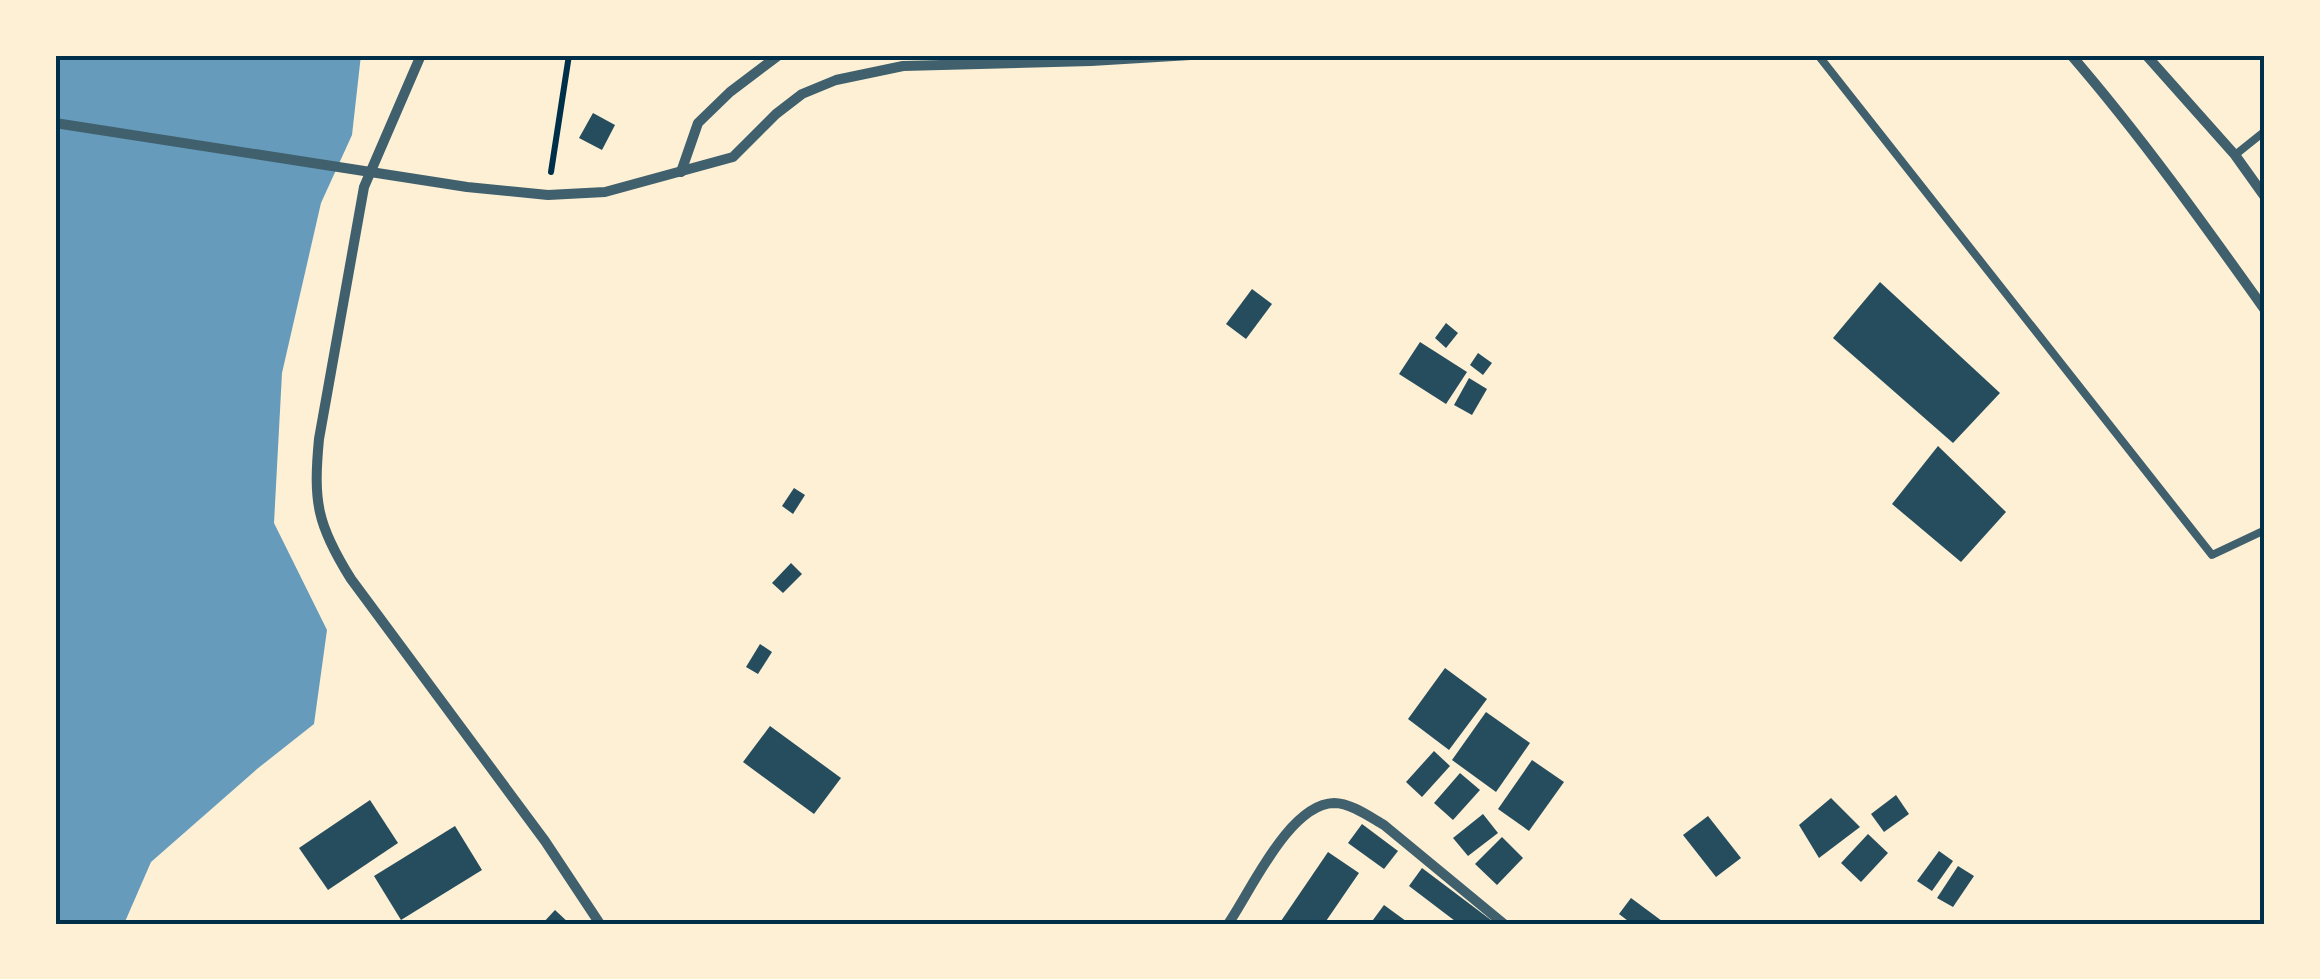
<svg xmlns="http://www.w3.org/2000/svg" width="2320" height="979" font-family="'PT Sans',sans-serif">
<rect width="100%" height="100%" fill="#fdf0d5"/>
<polygon fill="#669bbc" points="55,55 361,55 352,135 321,203 282,373 274,523 327,630 314,724 257,769 151,862 124,924 55,924"/>
<g fill="#264d5e">
<polygon points="593,113 615,125 602,150 579,138"/>
<polygon points="1880,282 2000,393 1953,443 1833,338"/>
<polygon points="1252,289 1272,304 1246,339 1226,324"/>
<polygon points="1446,323 1458,333 1446,348 1435,338"/>
<polygon points="1420,342 1467,372 1446,404 1399,374"/>
<polygon points="1478,353 1492,363 1483,375 1470,365"/>
<polygon points="1469,378 1487,389 1472,415 1454,405"/>
<polygon points="1938,446 2006,512 1961,562 1892,504"/>
<polygon points="794,488 805,495 793,514 782,506"/>
<polygon points="791,563 802,574 783,593 772,583"/>
<polygon points="760,644 772,652 758,674 746,667"/>
<polygon points="1445,668 1487,699 1449,750 1408,719"/>
<polygon points="1486,712 1530,743 1496,792 1452,760"/>
<polygon points="770,726 841,778 814,814 743,762"/>
<polygon points="1434,751 1450,766 1422,797 1406,782"/>
<polygon points="1532,760 1564,782 1529,831 1498,809"/>
<polygon points="1460,773 1480,790 1453,820 1434,803"/>
<polygon points="1896,795 1909,814 1884,832 1871,814"/>
<polygon points="1831,798 1860,827 1819,858 1799,825"/>
<polygon points="370,800 398,843 328,890 299,848"/>
<polygon points="1483,814 1498,833 1468,856 1453,838"/>
<polygon points="1708,816 1741,858 1716,877 1683,835"/>
<polygon points="1362,824 1398,851 1384,869 1348,843"/>
<polygon points="455,826 482,870 401,920 374,876"/>
<polygon points="1868,834 1888,853 1861,882 1841,863"/>
<polygon points="1502,837 1523,858 1497,885 1475,864"/>
<polygon points="1939,851 1953,861 1932,891 1917,881"/>
<polygon points="1328,852 1359,873 1324,924 1279,924"/>
<polygon points="1958,866 1974,876 1953,907 1937,898"/>
<polygon points="1422,868 1491,920 1487,924 1459,924 1409,886"/>
<polygon points="1631,898 1666,924 1632,924 1619,914"/>
<polygon points="1384,905 1410,924 1370,924"/>
<polygon points="555,910 570,924 542,924"/>
</g>
<g fill="none" stroke-linecap="round" stroke-linejoin="round">
<polyline stroke="#003049" stroke-width="6" points="551,172 569,55"/>
<g stroke="#3f606c" stroke-width="8">
<polyline points="1818,55 2212,555 2265,530"/>
<polyline points="2235,155 2265,131"/>
</g>
<g stroke="#3f606c" stroke-width="10">
<path d="M421 55 364 187 319 439C313 502 317 525 351 579L545 841 600 924"/>
<path d="M2071 55C2141 136 2203 223 2265 310"/>
<polyline points="2146,55 2235,155 2265,197"/>
<polyline points="55,123 467,187 548,195 605,192 733,157 776,114 802,94 836,80 903,66 1091,61 1190,55"/>
<polyline points="681,172 698,123 730,92 779,55"/>
<path d="M1228 924C1251 891 1289 804 1334 803 1351 803 1370 817 1384 825L1504 924"/>
</g>
</g>
<rect width="2320" height="979" fill="none" stroke="#fdf0d5" stroke-width="115"/>
<rect x="58" y="58" width="2204" height="864" fill="none" stroke="#003049" stroke-width="4"/>
</svg>
